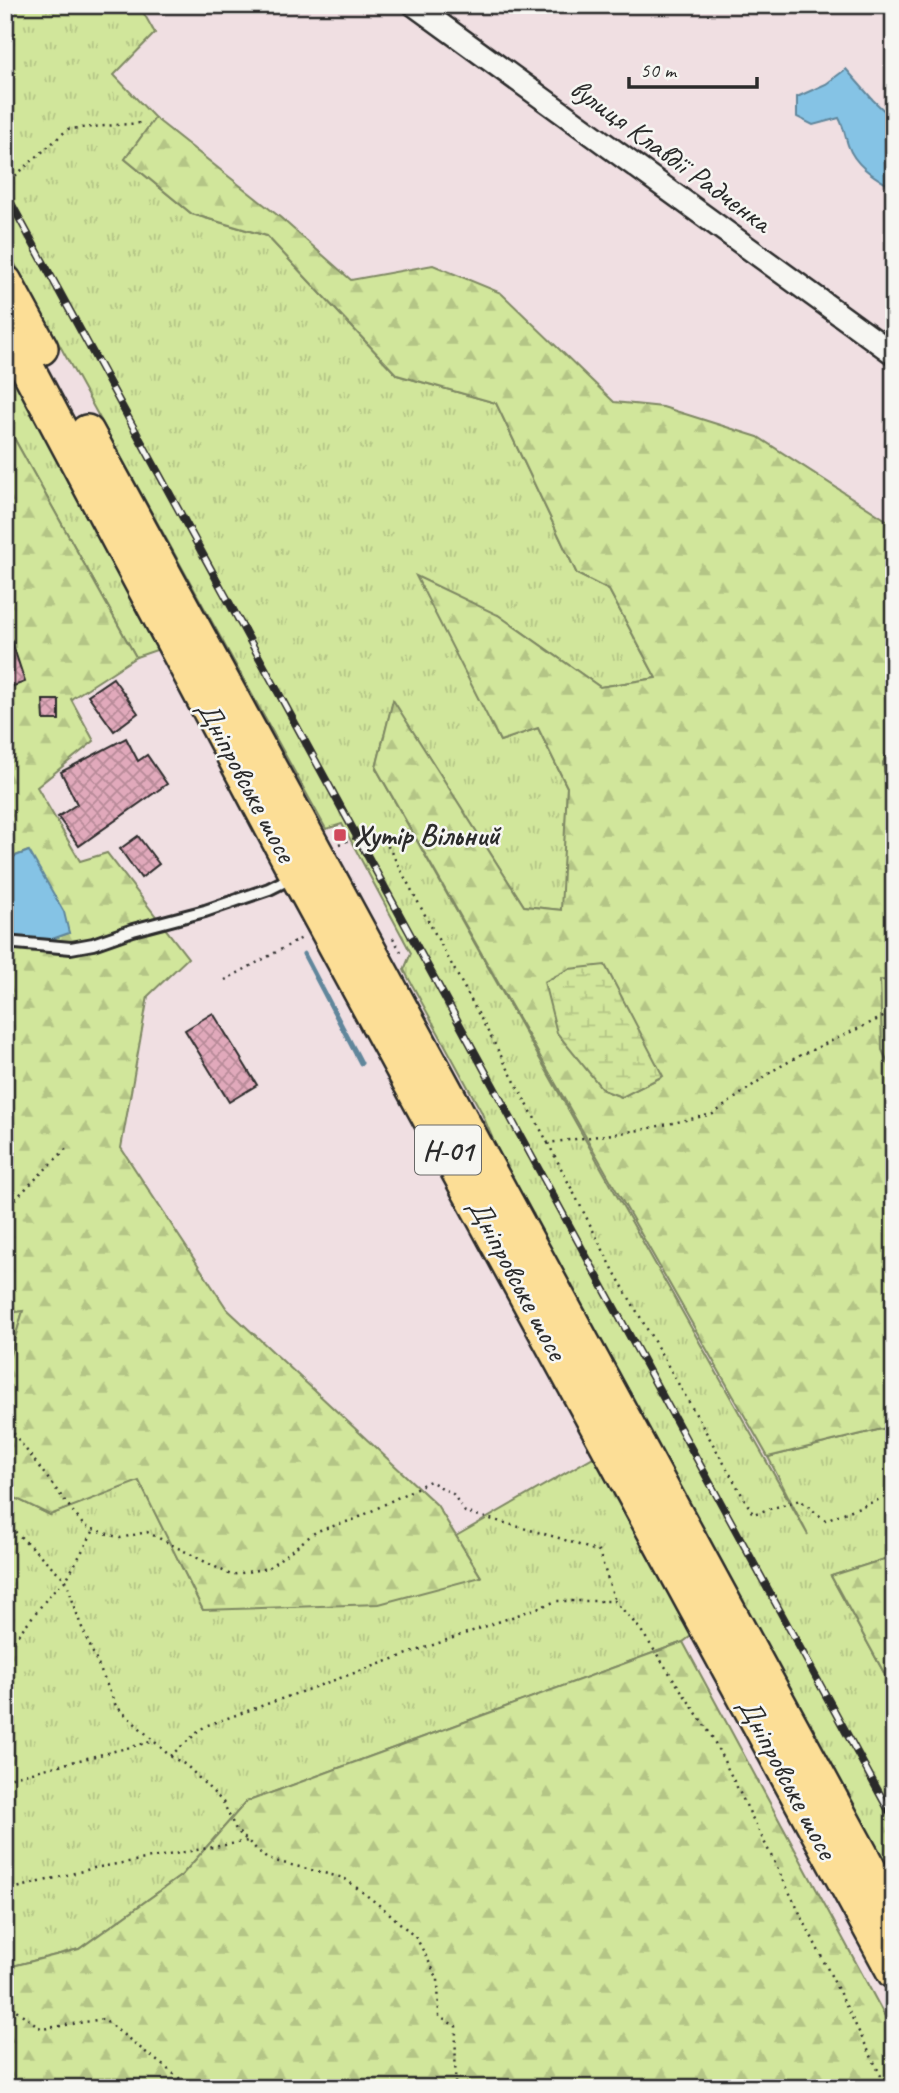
<svg xmlns="http://www.w3.org/2000/svg" width="899" height="2093" font-family="Caveat,sans-serif">
<defs>
<pattern id="grass-tufts" width="24" height="20" patternUnits="userSpaceOnUse" patternTransform="scale(1.75)"><rect width="24" height="20" fill="#d1e69b"/><path d="M3 7l-1-3M5 7V3M7 7l1-3M15 17l-1-3M17 17v-4M19 17l1-3" fill="none" stroke="#b4c586"/></pattern>
<pattern id="forest-firs" width="22" height="20" patternUnits="userSpaceOnUse" patternTransform="scale(1.75)"><rect width="22" height="20" fill="#d1e69b"/><path d="M5 1l3.5 6h-7zM16 11l3.5 6h-7z" fill="#b4c586"/></pattern>
<pattern id="wetland-marsh" width="20" height="14" patternUnits="userSpaceOnUse" patternTransform="scale(1.75)"><rect width="20" height="14" fill="#d1e69b"/><path d="M1 5h8M5 5V1M11 12h8M15 12V8" fill="none" stroke="#b4c586"/></pattern>
<pattern id="building-cross-hatch" width="8" height="8" patternUnits="userSpaceOnUse" patternTransform="scale(1.75)"><rect width="8" height="8" fill="#e1a9bb"/><path d="M0 0l8 8M0 8l8-8" fill="none" stroke="#b78a98"/></pattern>
</defs>
<rect width="100%" height="100%" fill="#f0dfe2"/>
<filter id="ink" filterUnits="userSpaceOnUse"><feTurbulence type="fractalNoise" baseFrequency=".0143" numOctaves="2"/><feDisplacementMap in="SourceGraphic" scale="14" xChannelSelector="R" yChannelSelector="G"/><feConvolveMatrix kernelMatrix="1 2 1 2 8 2 1 2 1" color-interpolation-filters="sRGB"/></filter>
<g filter="url(#ink)">
<g fill="url(#grass-tufts)" stroke="#7e8863" stroke-width="2">
<polygon points="5,5 139,5 155,33 114,75 155,118 125,159 192,214 267,236 397,375 496,403 577,574 609,590 656,678 600,687 498,615 467,674 500,741 538,728 567,787 562,910 524,906 393,701 376,768 808,1535 768,1457 894,1426 894,1556 831,1576 894,1691 894,1915 561,1302 481,1111 404,970 411,953 342,824 326,829 5,246"/>
<polygon points="5,326 174,644 136,657 5,422"/>
<polygon points="880,979 894,981 894,1075 882,1050"/>
<polygon points="23,1311 5,1372 5,1313"/>
<polygon points="609,1448 706,1625 683,1642 246,1802 182,1875 79,1949 5,1968 5,1493 50,1515 139,1480 203,1610 481,1577 456,1536"/>
</g>
<g fill="url(#forest-firs)" stroke="#7e8863" stroke-width="2" fill-rule="evenodd">
<path d="M155 118 281 218 351 280 433 265 501 293 614 402 663 407 758 437 894 525V747H890L883 763 894 821V981L880 980 882 1050 894 1076V1426L768 1457 376 768 393 700 524 906 561 910 567 787 538 728 500 741 416 576 498 615 600 687 656 678 609 590 577 574 496 403 397 375 267 236 192 214 125 159ZM663 1076 621 1097 603 1090Z"/>
<polygon points="5,422 136,657 71,699 94,741 37,787 80,861 107,853 188,958 148,996 121,1148 227,1309 437,1505 481,1577 379,1604 203,1610 139,1481 50,1515 5,1493 5,1372 23,1311 5,1313 5,937 52,939 69,933 28,851 5,860"/>
<polygon points="894,1556 894,1691 831,1576"/>
<polygon points="683,1642 894,2033 894,2088 5,2088 5,1968 79,1949 182,1875 246,1802"/>
</g>
<g fill="url(#wetland-marsh)" stroke="#7e8863" stroke-width="2">
<polygon points="890,747 894,747 894,821 883,763"/>
<polygon points="605,965 663,1076 622,1097 603,1090 557,1033 544,982 569,969"/>
</g>
<g fill="#85c3e5" stroke="#61869b" stroke-width="2">
<path d="M846 69 873 100 894 120 893 188C875 177 855 166 848 145 845 136 844 127 839 118L813 125 797 117V97L826 84Z"/>
<polygon points="29,851 64,912 69,933 52,939 5,937 5,860"/>
</g>
<g fill="none" stroke-linecap="round" stroke-linejoin="round">
<polyline stroke="#61869b" stroke-width="5" points="304,954 361,1063"/>
</g>
<g fill="url(#building-cross-hatch)" stroke="#2b2b2b" stroke-width="2">
<polygon points="5,630 8,630 25,682 5,689"/>
<polygon points="113,678 138,713 114,731 88,695"/>
<polygon points="43,700 59,700 59,720 44,720"/>
<polygon points="126,738 138,761 147,755 167,784 79,846 58,817 77,804 61,772"/>
<polygon points="138,836 159,864 141,878 120,849"/>
<polygon points="213,1013 257,1085 229,1102 185,1030"/>
</g>
<g fill="none" stroke-linecap="round" stroke-linejoin="round">
<defs>
<polyline id="service" points="5,942 71,948 93,944 133,930 205,911 269,889 295,876"/>
<polyline id="minor" points="414,5 894,354"/>
<g id="primary">
<polyline points="5,282 41,348"/>
<polyline points="5,326 297,875 894,1972"/>
<polyline points="87,432 894,1915"/>
</g>
</defs>
<use href="#service" stroke="#2b2b2b" stroke-width="16"/>
<use href="#minor" stroke="#2b2b2b" stroke-width="26"/>
<use href="#primary" stroke="#2b2b2b" stroke-width="38"/>
<g stroke="#2b2b2b" stroke-width="2.5" stroke-dasharray="2 5" stroke-linecap="butt">
<polyline points="5,185 68,129 141,123 144,125"/>
<polyline points="339,844 368,833 384,839 548,1143 641,1130 713,1114 774,1070 799,1056 894,1012"/>
<polyline points="393,938 403,955"/>
<polyline points="225,980 302,938"/>
<polyline points="548,1143 616,1275 753,1514 800,1500 825,1520 894,1494"/>
<polyline points="5,1209 67,1148"/>
<polyline points="5,1422 84,1526 120,1538 147,1532 231,1575 268,1568 317,1531 356,1519 430,1481 453,1494 465,1512 559,1538 599,1552 615,1601"/>
<polyline points="5,1522 66,1580 80,1623 116,1706 170,1756 186,1765 223,1802 236,1830 267,1859 344,1878 388,1912 417,1939 438,1979 439,2017 456,2026 455,2088"/>
<polyline points="5,1651 53,1591 66,1580 94,1530"/>
<polyline points="170,1756 205,1726 557,1601 615,1601 640,1629 711,1735 887,2088"/>
<polyline points="5,1779 154,1741"/>
<polyline points="5,1891 94,1868 248,1841"/>
<polyline points="5,2002 42,2029 103,2019 192,2088"/>
</g>
<use href="#service" stroke="#f6f6f2" stroke-width="10"/>
<use href="#minor" stroke="#f6f6f2" stroke-width="21"/>
<use href="#primary" stroke="#fcde96" stroke-width="33"/>
<defs>
<polyline id="rail" points="5,192 894,1820"/>
</defs>
<use href="#rail" stroke="#2b2b2b" stroke-width="8"/>
<use href="#rail" stroke="#f6f6f2" stroke-width="5" stroke-dasharray="16" stroke-linecap="butt"/>
</g>
</g>
<rect fill="#d1495b" stroke="#f6f6f2" stroke-width="2.5" x="333" y="828" width="14" height="14" rx="3.5"/>
<g text-anchor="middle" stroke-width="5" stroke-linejoin="round" paint-order="stroke">
<rect fill="#f6f6f2" stroke="#686867" stroke-width="2" x="415" y="1125.5" width="66" height="49" rx="5"/>
<g font-size="28" font-weight="bold" fill="#2b2b2b">
<text x="448" y="1160">Н-01</text>
</g>
<g font-size="30" fill="#2b2b2b" stroke="#f6f6f2">
<text transform="translate(671 155) rotate(36)" y="10">вулиця Клавдії Радченка</text>
<text transform="translate(247 781) rotate(62)" y="10">Дніпровське шосе</text>
<text transform="translate(518 1279) rotate(62)" y="10">Дніпровське шосе</text>
<text transform="translate(788 1778) rotate(62)" y="10">Дніпровське шосе</text>
</g>
<g font-size="30" font-weight="bold" fill="#2b2b2b" stroke="#f6f6f2" text-anchor="start">
<text x="354" y="845">Хутір Вільний</text>
</g>
</g>
<rect width="899" height="2093" fill="none" stroke="#f6f6f2" stroke-width="28"/>
<rect x="14" y="14" width="871" height="2065" fill="none" stroke="#2b2b2b" stroke-width="2.5" filter="url(#ink)"/>
<path d="M629 77v10h128v-10" fill="none" stroke="#2b2b2b" stroke-width="3.5"/>
<text x="640" y="77" font-size="21" fill="#2b2b2b" stroke="#f6f6f2" stroke-width="5" paint-order="stroke">50 m</text>
</svg>
